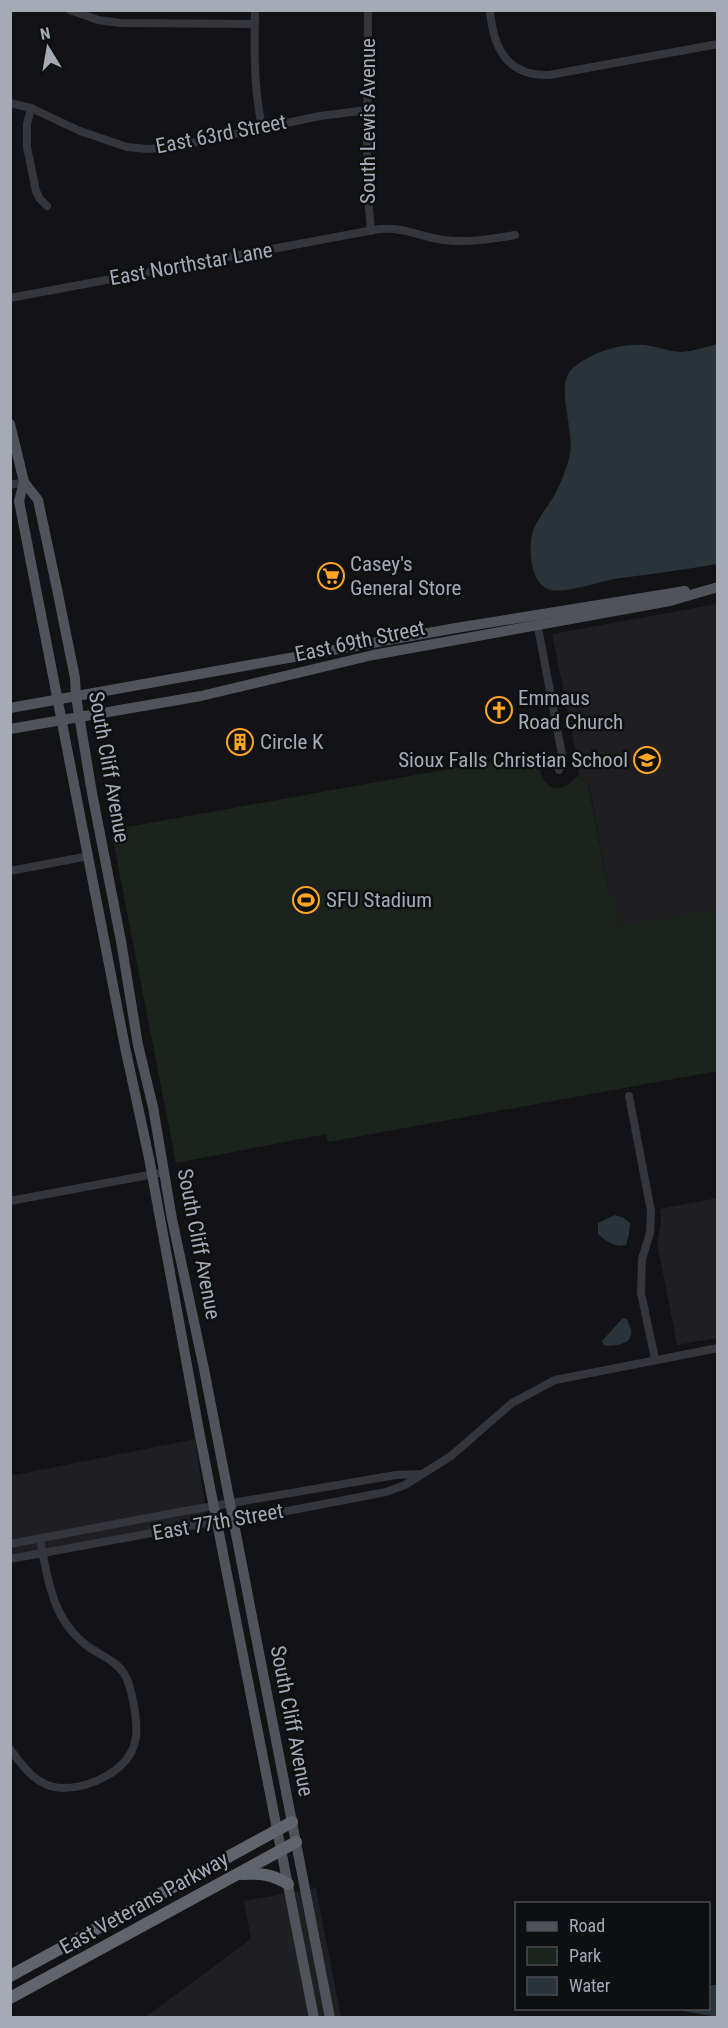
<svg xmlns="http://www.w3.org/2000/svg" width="728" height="2028" font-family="'Roboto Condensed',sans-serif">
<rect width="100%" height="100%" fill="#131315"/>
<g fill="#1f1f22">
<polygon points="717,604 717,931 713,910 619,927 614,898 610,898 591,795 588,784 578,776 579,773 576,752 552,634"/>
<polygon points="717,1198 717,1338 677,1345 657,1242 661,1223 660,1209"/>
<polygon points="195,1439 207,1521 11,1559 10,1476"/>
<polygon points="316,1888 341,2017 144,2018 251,1939 244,1901"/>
</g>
<path fill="#1b241c" d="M548 751 540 773C551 796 563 790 578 776L588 784 610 898H614L619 926 714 910 718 931 717 1071 328 1142 326 1134 176 1163 111 830Z"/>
<g fill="#29333a">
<path d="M717 344V564C683 570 649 574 614 579 598 582 561 595 548 589 530 582 528 547 533 531 538 517 549 506 556 492 562 481 567 467 570 454 575 429 553 383 574 367 594 351 621 343 646 345 658 347 670 352 682 352 694 351 706 347 717 344Z"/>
<path d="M615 1215 624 1218 630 1223 629 1234 626 1245C614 1247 607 1242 598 1234V1223Z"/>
<path d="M623 1318 627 1319C628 1323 632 1330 631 1334 631 1345 611 1347 604 1345L602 1341Z"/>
<polygon points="709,1985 717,1985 717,2017 677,2010 708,2008"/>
</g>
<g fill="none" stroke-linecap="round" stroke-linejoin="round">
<g stroke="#34363b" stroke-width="8">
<polyline points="70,10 98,20 120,23 255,24"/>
<path d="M255 10C254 50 254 89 262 127"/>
<polyline points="368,10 367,186 371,231"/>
<path d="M490 10C493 48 507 76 549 75L718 44"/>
<polyline points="10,103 31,108 80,131 127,147 147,149 173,147 320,116 367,110"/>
<polyline points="31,108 27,124 27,147 36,191 40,199 47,206"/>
<path d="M10 298 379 229C407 227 419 237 444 240 467 243 492 239 515 235"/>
<polyline points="10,485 24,482"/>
<polyline points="537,622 563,760 559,770"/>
<polyline points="10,871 89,856"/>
<polyline points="629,1096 651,1211 650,1233 642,1259 641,1293 655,1359"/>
<polyline points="10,1201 165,1172"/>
<polyline points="10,1544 179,1512 396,1475 419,1474"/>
<polyline points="10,1559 217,1521 251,1518 386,1492 405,1485 451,1456 512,1403 555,1380 718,1348"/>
<path d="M10 1749C23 1767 38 1788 63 1788 90 1788 128 1771 135 1742 138 1731 136 1717 134 1706 132 1696 130 1684 125 1675 116 1660 99 1655 86 1645 76 1637 68 1628 62 1617 49 1594 45 1565 40 1539"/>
</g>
<g stroke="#50535a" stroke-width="10">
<polyline points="10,424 24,482 38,500 57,589 75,678 76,697 92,793 121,941 138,1045 153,1107 172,1219 203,1364 330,2018"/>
<polyline points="24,482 19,501 125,1047 149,1158 200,1436 314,2018"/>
<polyline points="10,708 456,628 685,591"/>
<polyline points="10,729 201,696 373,655 670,601 718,587"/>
</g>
<g stroke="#60646c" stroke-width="12">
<path d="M242 1874C260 1873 272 1874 288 1884"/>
<polyline points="10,1976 292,1822"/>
<polyline points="10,1998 296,1842"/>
</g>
</g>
<defs>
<symbol id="supermarket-ring" viewBox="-11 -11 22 22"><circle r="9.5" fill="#0e0f10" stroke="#ffa722" stroke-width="1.5"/><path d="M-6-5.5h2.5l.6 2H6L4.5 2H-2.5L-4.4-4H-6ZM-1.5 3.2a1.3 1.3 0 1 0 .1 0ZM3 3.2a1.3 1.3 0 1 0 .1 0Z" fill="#ffa722"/></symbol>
<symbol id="church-ring" viewBox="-11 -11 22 22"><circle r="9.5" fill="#0e0f10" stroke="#ffa722" stroke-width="1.5"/><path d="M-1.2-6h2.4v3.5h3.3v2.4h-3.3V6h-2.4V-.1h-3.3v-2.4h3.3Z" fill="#ffa722"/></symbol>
<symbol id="building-ring" viewBox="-11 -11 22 22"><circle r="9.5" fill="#0e0f10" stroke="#ffa722" stroke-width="1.5"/><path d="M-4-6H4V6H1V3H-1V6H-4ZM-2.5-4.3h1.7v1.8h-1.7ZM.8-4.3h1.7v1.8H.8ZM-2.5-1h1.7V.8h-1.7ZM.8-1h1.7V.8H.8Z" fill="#ffa722"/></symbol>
<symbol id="school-ring" viewBox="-11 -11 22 22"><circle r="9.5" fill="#0e0f10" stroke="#ffa722" stroke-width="1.5"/><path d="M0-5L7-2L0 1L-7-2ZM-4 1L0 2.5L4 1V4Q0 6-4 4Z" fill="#ffa722"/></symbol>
<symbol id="stadium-ring" viewBox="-11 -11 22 22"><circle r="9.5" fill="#0e0f10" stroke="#ffa722" stroke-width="1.5"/><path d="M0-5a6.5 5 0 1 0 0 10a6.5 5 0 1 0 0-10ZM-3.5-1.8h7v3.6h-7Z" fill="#ffa722"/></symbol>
</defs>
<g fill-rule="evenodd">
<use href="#supermarket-ring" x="316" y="561" width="30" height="30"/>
<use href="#church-ring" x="484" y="695" width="30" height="30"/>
<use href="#building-ring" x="225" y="727" width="30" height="30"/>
<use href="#school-ring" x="632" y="745" width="30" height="30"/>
<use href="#stadium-ring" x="291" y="885" width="30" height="30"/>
</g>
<g text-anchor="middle" stroke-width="5" stroke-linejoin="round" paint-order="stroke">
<g font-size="21" fill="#a4abb7" stroke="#0e0f10">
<text transform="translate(368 121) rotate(-90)" y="7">South Lewis Avenue</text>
<text transform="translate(221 134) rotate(-11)" y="7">East 63rd Street</text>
<text transform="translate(191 264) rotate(-10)" y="7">East Northstar Lane</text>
<text transform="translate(360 641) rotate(-12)" y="7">East 69th Street</text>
<text transform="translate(109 767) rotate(80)" y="7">South Cliff Avenue</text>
<text transform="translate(199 1244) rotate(79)" y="7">South Cliff Avenue</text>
<text transform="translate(218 1522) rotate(-10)" y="7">East 77th Street</text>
<text transform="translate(292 1721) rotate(79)" y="7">South Cliff Avenue</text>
<text transform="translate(144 1903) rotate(-29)" y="7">East Veterans Parkway</text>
</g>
<g font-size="21" fill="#a4abb7" stroke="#0e0f10" text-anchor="start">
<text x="350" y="571">Casey's<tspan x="350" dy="24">General Store</tspan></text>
<text x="518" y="705">Emmaus<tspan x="518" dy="24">Road Church</tspan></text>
<text x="260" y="749">Circle K</text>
<text x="628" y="767" text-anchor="end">Sioux Falls Christian School</text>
<text x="326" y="907">SFU Stadium</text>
</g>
</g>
<rect width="728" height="2028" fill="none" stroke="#a4abb7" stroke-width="24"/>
<rect x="515" y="1902" width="195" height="108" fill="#0e0f10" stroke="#4a4d53" stroke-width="1.5"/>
<rect x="527" y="1922" width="30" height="9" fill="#50535a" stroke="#4a4d53" stroke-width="1.5"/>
<text x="569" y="1932" font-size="18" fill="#a4abb7">Road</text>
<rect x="527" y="1947" width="30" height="18" fill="#1b241c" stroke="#4a4d53" stroke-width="1.5"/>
<text x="569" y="1962" font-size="18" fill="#a4abb7">Park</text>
<rect x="527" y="1977" width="30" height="18" fill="#29333a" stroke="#4a4d53" stroke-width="1.5"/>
<text x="569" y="1992" font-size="18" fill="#a4abb7">Water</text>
<g transform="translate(48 48) rotate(349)" stroke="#0e0f10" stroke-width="4.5" paint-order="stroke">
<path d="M0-4.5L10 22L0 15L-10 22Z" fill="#a4abb7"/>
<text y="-9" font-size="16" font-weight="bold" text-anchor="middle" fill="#a4abb7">N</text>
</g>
</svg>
